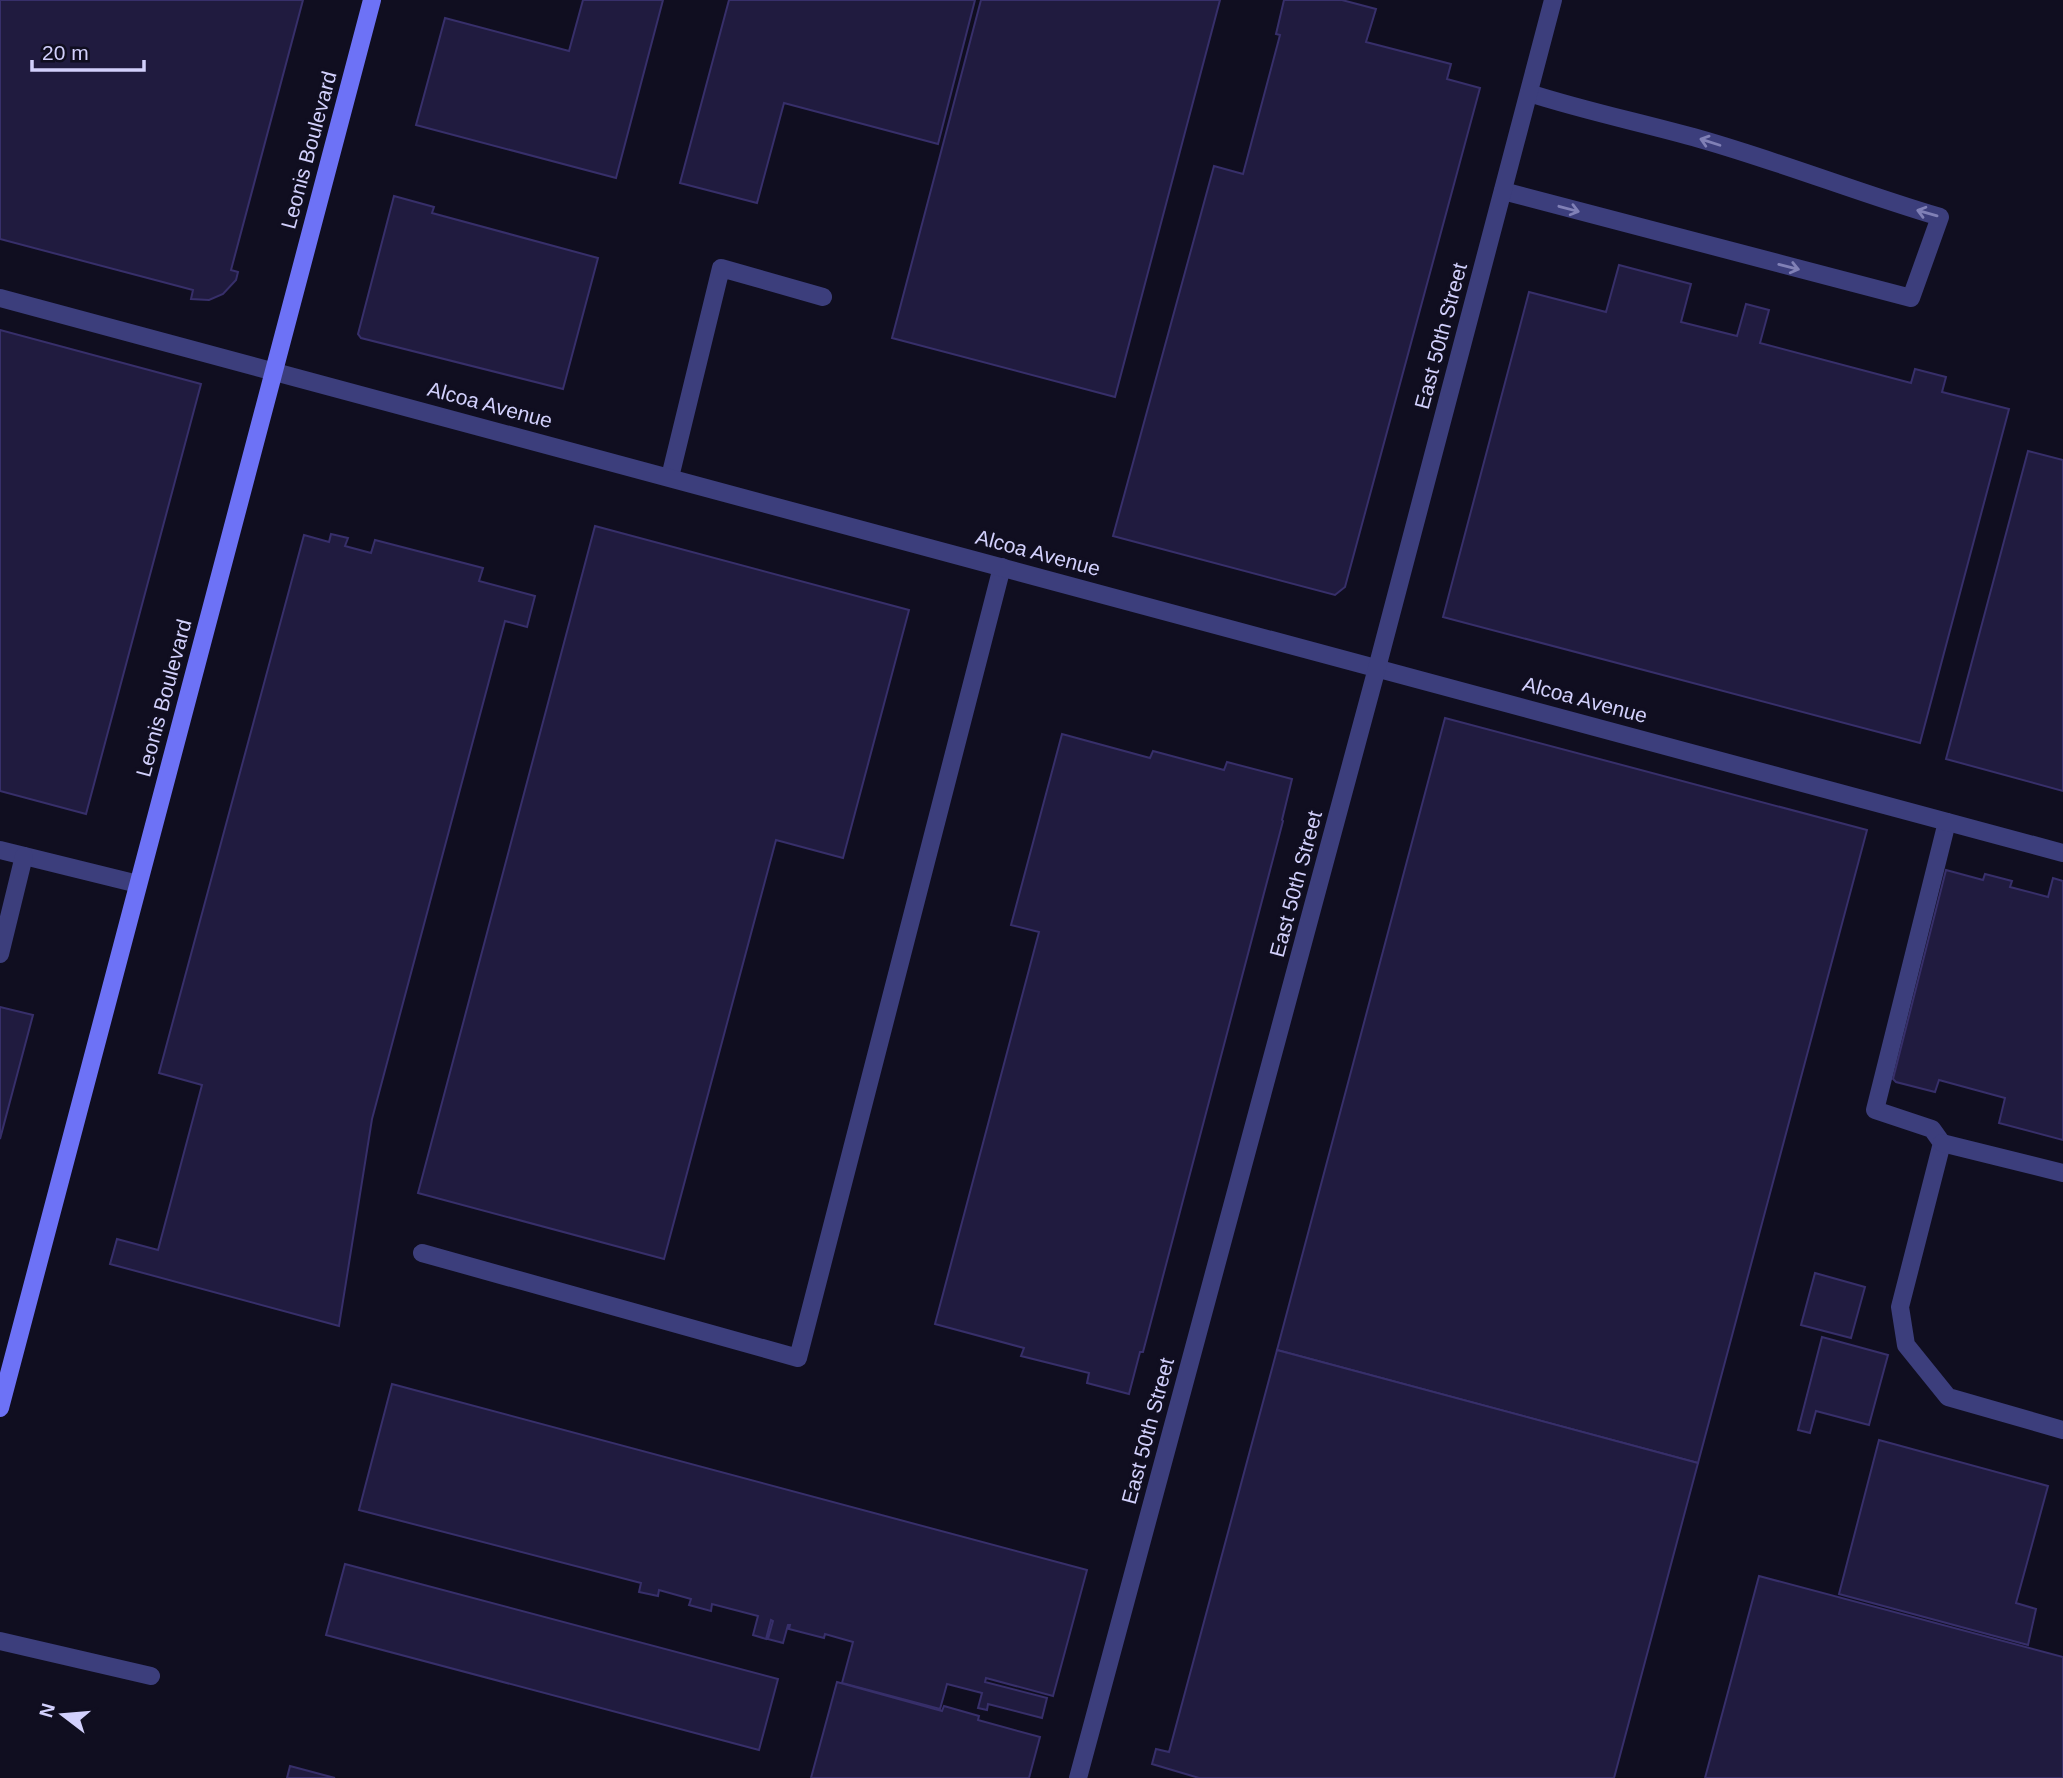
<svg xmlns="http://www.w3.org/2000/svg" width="2063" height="1778" font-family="Helvetica,sans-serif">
<rect width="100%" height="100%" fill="#100e20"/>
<g fill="#201b3f" stroke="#372f6a" stroke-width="2">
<polygon points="0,0 303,0 231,270 238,272 236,280 223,294 209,300 191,299 193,290 0,239"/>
<polygon points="583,0 663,0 616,178 416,125 445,18 569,51"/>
<polygon points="729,0 975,0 938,144 784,103 757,203 680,183"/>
<polygon points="981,0 1220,0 1115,397 892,338"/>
<polygon points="1284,0 1342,0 1376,9 1366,42 1451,64 1447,79 1480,88 1345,587 1335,595 1113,536 1214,166 1243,174 1280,35 1276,34"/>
<polygon points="394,196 434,207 432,213 598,258 563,389 361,338 358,334"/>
<polygon points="1619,265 1691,284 1681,322 1737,336 1746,304 1769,310 1760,343 1911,383 1915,369 1946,377 1942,392 2009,409 1920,743 1443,617 1529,292 1606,312"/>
<polygon points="0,330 201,384 86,814 0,791"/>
<polygon points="2028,451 2063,460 2063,791 1946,759"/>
<polygon points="595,526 909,610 843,858 776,840 664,1259 418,1193"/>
<polygon points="331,534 348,538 345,546 371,553 375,540 483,568 479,581 535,596 527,627 505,621 372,1119 339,1326 110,1264 117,1239 158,1250 202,1085 159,1073 304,535 329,542"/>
<polygon points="1445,718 1867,830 1698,1463 1277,1350"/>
<polygon points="1062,734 1150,758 1153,751 1224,770 1227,762 1292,779 1282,820 1283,821 1143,1352 1140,1352 1129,1394 1087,1383 1089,1373 1021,1356 1024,1348 935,1324 1039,932 1011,925"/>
<polygon points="1946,870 1983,880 1985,874 2012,881 2010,887 2048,897 2053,878 2063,881 2063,1140 1999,1123 2005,1098 1939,1080 1935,1092 1896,1082 1893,1079"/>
<polygon points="0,1007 33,1015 0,1139"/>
<polygon points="1815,1273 1865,1287 1851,1338 1801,1325"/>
<polygon points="1822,1337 1888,1355 1869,1425 1816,1411 1810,1433 1798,1430"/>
<polygon points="1277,1350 1698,1463 1614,1778 1199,1778 1152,1764 1156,1749 1169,1752"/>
<polygon points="392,1384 1087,1570 1053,1696 986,1678 985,1682 1047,1698 1042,1718 988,1704 987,1710 978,1708 982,1693 947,1684 940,1709 842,1683 853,1642 825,1634 824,1638 789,1629 790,1625 788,1625 783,1643 768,1639 773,1621 771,1620 766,1639 753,1635 758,1616 712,1604 711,1611 689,1605 691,1599 659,1590 658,1596 639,1592 641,1583 359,1510"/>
<polygon points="1879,1440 2048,1486 2016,1603 2036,1609 2028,1645 1839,1594"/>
<polygon points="345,1564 778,1679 759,1750 326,1635"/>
<polygon points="1759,1576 2063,1657 2063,1778 1705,1778"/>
<polygon points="837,1682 942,1711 944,1706 979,1716 978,1720 1040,1737 1029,1778 811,1778"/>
<polygon points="290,1766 335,1778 287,1778"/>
</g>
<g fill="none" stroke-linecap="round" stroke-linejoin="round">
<g stroke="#3c3e7c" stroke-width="18">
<path d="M1503 191 1911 298 1940 217C1859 193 1781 162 1700 139 1643 123 1585 111 1529 93"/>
<polyline points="670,477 721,268 823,297"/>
<polyline points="1947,822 1875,1110 1932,1129 1942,1143 1900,1307 1906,1345 1948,1397 2063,1430"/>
<polyline points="0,850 138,884"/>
<polyline points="0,954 24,856"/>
<polyline points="1942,1143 2063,1173"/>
<polyline points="422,1253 798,1358 1002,567"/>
<polyline points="0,1641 151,1676"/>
</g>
<g stroke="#3c3e7c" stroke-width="18">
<polyline points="0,298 2063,853"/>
<polyline points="1078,1778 1377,668 1553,0"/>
</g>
<polyline stroke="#6d72f6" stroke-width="18" points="0,1408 372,0"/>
</g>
<defs><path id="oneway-shaft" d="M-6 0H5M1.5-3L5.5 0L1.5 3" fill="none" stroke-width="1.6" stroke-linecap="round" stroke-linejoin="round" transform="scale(1.75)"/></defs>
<g stroke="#8080b6">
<use href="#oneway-shaft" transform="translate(1710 142) rotate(-162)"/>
<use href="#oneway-shaft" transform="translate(1569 209) rotate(15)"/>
<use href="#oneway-shaft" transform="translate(1927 213) rotate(-164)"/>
<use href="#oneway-shaft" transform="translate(1789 267) rotate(14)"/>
</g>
<g text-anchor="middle" stroke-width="7" stroke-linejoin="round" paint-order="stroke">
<g font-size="21" fill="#d2d0fc" stroke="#100e20">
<text transform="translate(309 150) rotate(-75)" y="7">Leonis Boulevard</text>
<text transform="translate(1441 336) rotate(-75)" y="7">East 50th Street</text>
<text transform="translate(490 405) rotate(15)" y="7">Alcoa Avenue</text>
<text transform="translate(1038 553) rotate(15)" y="7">Alcoa Avenue</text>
<text transform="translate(164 698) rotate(-75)" y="7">Leonis Boulevard</text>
<text transform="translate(1585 700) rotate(15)" y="7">Alcoa Avenue</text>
<text transform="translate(1296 884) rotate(-75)" y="7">East 50th Street</text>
<text transform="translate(1148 1431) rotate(-75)" y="7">East 50th Street</text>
</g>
</g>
<g transform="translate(63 1715) rotate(286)" stroke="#100e20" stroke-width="5" paint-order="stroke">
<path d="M0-5L12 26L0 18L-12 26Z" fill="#d2d0fc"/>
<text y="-10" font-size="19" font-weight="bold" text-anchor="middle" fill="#d2d0fc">N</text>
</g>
<path d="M32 60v10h112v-10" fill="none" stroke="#d2d0fc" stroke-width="3.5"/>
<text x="42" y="60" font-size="21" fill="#d2d0fc" stroke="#100e20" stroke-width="5" paint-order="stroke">20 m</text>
</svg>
